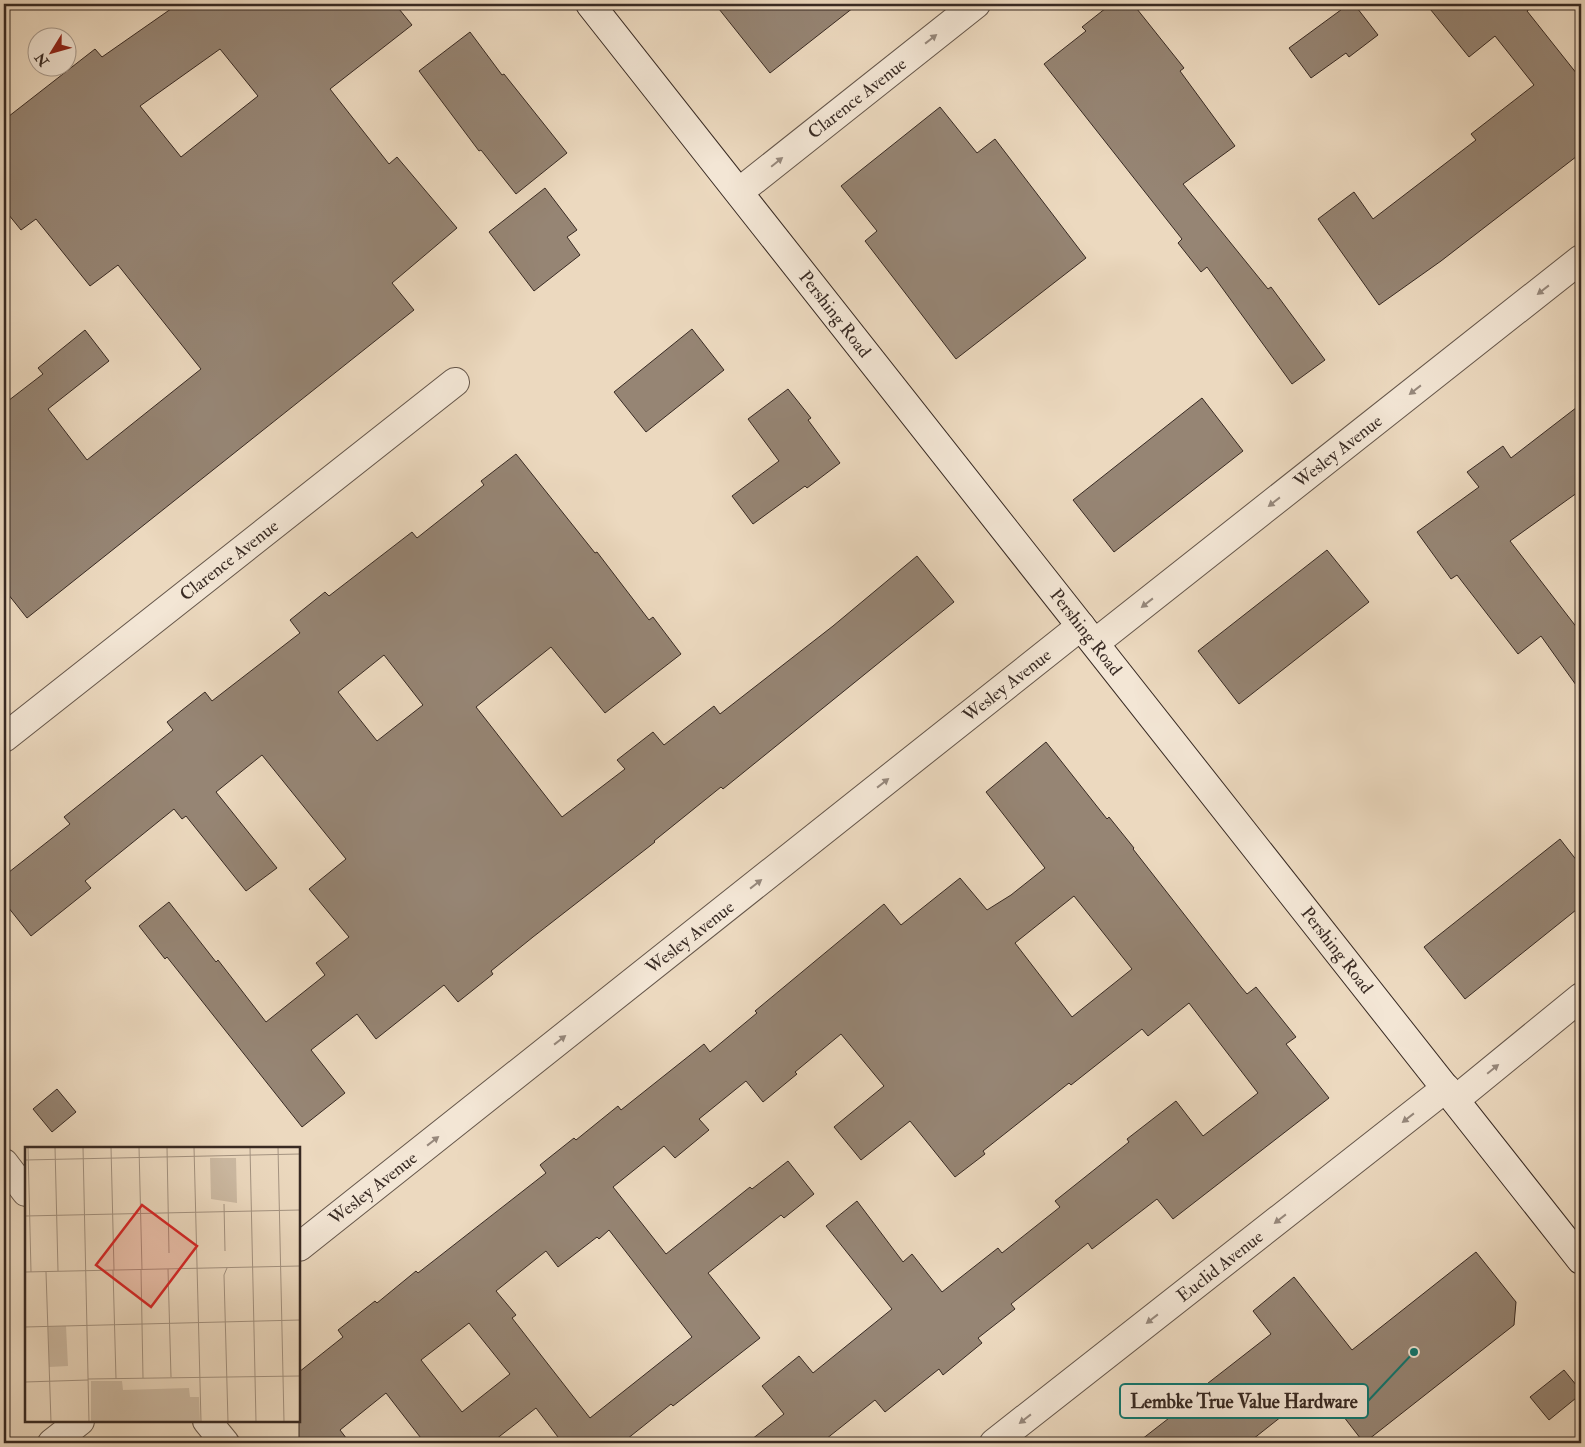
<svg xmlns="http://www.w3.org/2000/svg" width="1585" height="1447" font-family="'IM FELL Double Pica',serif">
<rect width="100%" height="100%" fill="#ecd9bf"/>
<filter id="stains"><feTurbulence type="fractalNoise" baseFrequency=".004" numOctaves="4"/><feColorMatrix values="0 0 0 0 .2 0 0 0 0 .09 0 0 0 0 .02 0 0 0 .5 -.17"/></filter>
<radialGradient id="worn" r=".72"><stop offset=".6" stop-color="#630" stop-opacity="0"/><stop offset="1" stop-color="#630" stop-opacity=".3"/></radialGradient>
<g fill="#968574" stroke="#382a23" fill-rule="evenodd">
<path d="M178 4H395L412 25 330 89 389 164 397 157 457 228 392 283 414 310 27 618 4 589V404L43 374 38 368 85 330 109 361 48 409 87 460 201 369 118 265 90 286 36 219 21 230 4 209V120L95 49 102 57ZM220 49 258 96 181 157 140 106Z"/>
<polygon points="715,4 858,4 770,73"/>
<polygon points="1111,4 1133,4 1184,68 1180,71 1235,146 1183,184 1268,289 1271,287 1325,360 1292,384 1207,267 1201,272 1178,243 1182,239 1044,64 1086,31 1082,27"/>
<polygon points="1349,4 1354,4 1378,35 1349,57 1346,53 1311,78 1289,48"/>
<polygon points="1426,4 1536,4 1527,11 1581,79 1581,153 1441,261 1379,305 1318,219 1354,192 1373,219 1476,140 1471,134 1534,85 1495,36 1469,57"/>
<polygon points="470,32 502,75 504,74 567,153 516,194 481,150 479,151 419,71"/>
<polygon points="940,107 977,153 995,139 1086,258 956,359 865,241 877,231 841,186"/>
<polygon points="545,188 577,230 567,237 580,255 534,291 489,232"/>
<polygon points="692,329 724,370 646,432 614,392"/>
<polygon points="788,389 811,418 808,420 840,463 807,488 805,486 753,524 732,496 779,461 748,419"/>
<polygon points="1202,398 1243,451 1114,552 1073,500"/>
<polygon points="1581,404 1581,490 1510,541 1581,633 1581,692 1541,636 1518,654 1457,575 1451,579 1417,532 1479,487 1467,472 1503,446 1511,458"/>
<path d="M516 454 595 553 597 552 649 620 653 617 681 654 605 713 551 647 476 707 562 817 625 769 617 760 653 732 664 745 714 706 720 714 833 626 917 556 954 602 723 789 721 787 654 841 655 842 533 937 491 971 493 974 458 1002 444 985 376 1039 357 1014 311 1050 345 1093 302 1127 167 957 165 959 139 926 169 902 216 962 218 960 266 1022 325 975 316 963 349 937 309 889 346 859 262 755 216 792 277 868 246 891 186 816 182 819 174 809 85 881 91 888 31 936 4 902V876L70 824 64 817 173 730 167 722 205 692 212 701 300 633 290 620 325 592 329 596 412 532 417 538 484 485 481 481ZM384 655 423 705 377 741 338 692Z"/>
<polygon points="1327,550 1369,602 1239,704 1198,651"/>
<path d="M1046 742 1107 819 1109 817 1134 848 1133 849 1241 987 1247 994 1256 987 1296 1037 1286 1044 1329 1098 1173 1219 1157 1199 1092 1249 1088 1243 1011 1304 1015 1309 978 1338 982 1343 943 1375 939 1369 885 1412 875 1400 821 1443H747L784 1414 762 1386 799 1356 813 1373 892 1309 826 1226 857 1201 903 1262 912 1254 942 1292 998 1248 1002 1253 1060 1207 1055 1201 1129 1142 1127 1139 1176 1101 1203 1136 1258 1093 1189 1003 1148 1036 1142 1029 1071 1085 1069 1083 983 1151 985 1154 955 1177 910 1121 861 1160 834 1127 884 1086 841 1034 795 1072 797 1074 763 1102 746 1081 699 1119 709 1130 675 1158 664 1146 613 1187 666 1254 750 1187 752 1189 788 1161 814 1194 784 1218 781 1215 708 1273 760 1338 673 1406 671 1404 622 1443H558L561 1441 536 1408 491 1443H423L424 1442 386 1393 340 1430 350 1443H299V1372L343 1337 338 1330 375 1301 377 1303 416 1271 418 1273 546 1173 540 1165 574 1138 576 1140 618 1106 621 1110 704 1044 710 1052 757 1013 755 1011 884 904 901 925 960 878 987 910 1011 895 1045 868 986 792ZM1074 896 1132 969 1072 1017 1015 943ZM609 1230 692 1337 590 1418 512 1318 516 1315 496 1291 546 1251 558 1267 597 1237 599 1239ZM469 1323 510 1374 462 1412 421 1360Z"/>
<polygon points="1560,839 1581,866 1581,906 1465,999 1424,947"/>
<polygon points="57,1089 76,1112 52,1132 33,1109"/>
<polygon points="1476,1252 1516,1302 1514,1325 1364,1443 1320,1386 1248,1443 1137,1443 1205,1390 1203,1387 1271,1334 1253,1311 1294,1277 1352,1350"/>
<polygon points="1564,1370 1581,1391 1581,1394 1549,1420 1530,1397"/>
</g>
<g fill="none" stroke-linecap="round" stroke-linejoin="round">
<defs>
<g id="street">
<polyline points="739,192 976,4"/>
<polyline points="1095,643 1581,259"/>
<polyline points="4,738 455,382"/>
<polyline points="1455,1100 1581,997"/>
<polyline points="4,1163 26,1192"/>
<polyline points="299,1247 1081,626"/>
<polyline points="207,1421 225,1443"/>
<polyline points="52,1443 80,1421"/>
<polyline points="994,1443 1446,1088"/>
</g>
<polyline id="secondary" points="590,4 1581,1260"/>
</defs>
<use href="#street" stroke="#65564a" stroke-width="30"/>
<use href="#secondary" stroke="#382a23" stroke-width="30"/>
<use href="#street" stroke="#f3e6d5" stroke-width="28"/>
<use href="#secondary" stroke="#f3e6d5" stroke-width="28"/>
</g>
<defs><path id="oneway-solid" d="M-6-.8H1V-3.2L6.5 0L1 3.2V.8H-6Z" transform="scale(1.25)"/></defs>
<g fill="#96887c">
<use href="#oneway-solid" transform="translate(931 39) rotate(-38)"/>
<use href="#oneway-solid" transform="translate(777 162) rotate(-39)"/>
<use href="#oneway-solid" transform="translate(1543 290) rotate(142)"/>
<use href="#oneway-solid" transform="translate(1415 390) rotate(142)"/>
<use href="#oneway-solid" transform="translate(1274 502) rotate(142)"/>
<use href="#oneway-solid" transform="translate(1147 603) rotate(142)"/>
<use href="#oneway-solid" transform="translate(883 783) rotate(-38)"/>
<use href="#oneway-solid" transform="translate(756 884) rotate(-38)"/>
<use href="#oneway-solid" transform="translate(560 1040) rotate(-38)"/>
<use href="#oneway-solid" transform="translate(1493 1069) rotate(-39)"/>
<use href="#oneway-solid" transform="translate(1408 1118) rotate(142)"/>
<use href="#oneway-solid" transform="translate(433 1141) rotate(-38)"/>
<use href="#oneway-solid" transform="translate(1280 1219) rotate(142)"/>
<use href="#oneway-solid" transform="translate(1152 1319) rotate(142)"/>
<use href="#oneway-solid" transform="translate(1025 1419) rotate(142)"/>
</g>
<g text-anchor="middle" stroke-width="4.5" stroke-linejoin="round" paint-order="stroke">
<g font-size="18" fill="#382a23" stroke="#f3e6d5">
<text transform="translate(857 98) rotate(-38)" y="6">Clarence Avenue</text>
<text transform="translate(835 314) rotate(52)" y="6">Pershing Road</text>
<text transform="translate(1338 451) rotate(-38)" y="6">Wesley Avenue</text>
<text transform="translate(229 560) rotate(-38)" y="6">Clarence Avenue</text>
<text transform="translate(1086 632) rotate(52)" y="6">Pershing Road</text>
<text transform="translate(1007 685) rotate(-38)" y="6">Wesley Avenue</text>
<text transform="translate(690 937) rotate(-38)" y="6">Wesley Avenue</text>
<text transform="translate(1337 950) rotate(52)" y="6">Pershing Road</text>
<text transform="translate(373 1188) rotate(-38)" y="6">Wesley Avenue</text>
<text transform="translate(1220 1266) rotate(-38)" y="6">Euclid Avenue</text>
</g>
</g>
<g transform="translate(25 1147)">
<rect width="275" height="275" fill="#ecd9bf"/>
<path d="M66 234H97L98 243 164 241 165 250H174L175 275H66Z" fill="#cdbba4"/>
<path d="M185 11H211L212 56 186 52ZM41 179 43 219 24 220 23 180Z" fill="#cdbba4"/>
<path fill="none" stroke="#a49381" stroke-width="1" d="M3 0 6 125M30 0 33 124M58 0 64 275M86 0 89 123M114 0 117 123M142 0 144 106M169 0 176 275M225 0 231 275M253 0 259 275M0 13 275 7M199 57 200 104M0 69 275 63M202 121 199 128 203 275M143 122 146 230M88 123 91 232M116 123 118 231M0 125 275 119M21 125 26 275M0 180 275 173M63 232 275 229M0 235 63 233"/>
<path fill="#d62828" fill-opacity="0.15" stroke="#d62828" stroke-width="2.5" d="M117 58 172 99 126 160 71 118Z"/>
<rect width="275" height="275" fill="none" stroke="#382a23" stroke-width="2.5"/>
</g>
<path fill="none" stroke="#0f766e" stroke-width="2" d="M1414 1352L1368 1401"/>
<circle fill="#0f766e" stroke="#f3e6d5" stroke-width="2" cx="1414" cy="1352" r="5"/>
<rect fill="#f3e6d5" stroke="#0f766e" stroke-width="2" x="1120" y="1384" width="248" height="34" rx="5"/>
<g font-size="19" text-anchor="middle" font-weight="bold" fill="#382a23">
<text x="1244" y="1408">Lembke True Value Hardware</text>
</g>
<rect width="1585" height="1447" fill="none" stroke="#ecd9bf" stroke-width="20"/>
<rect x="5" y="5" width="1575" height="1437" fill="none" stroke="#382a23" stroke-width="2.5"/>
<rect x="10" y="10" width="1565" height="1427" fill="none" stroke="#382a23"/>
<g transform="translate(52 52) rotate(233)"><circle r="24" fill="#f3e6d5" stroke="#a89b8e"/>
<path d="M0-4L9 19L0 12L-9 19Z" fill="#8f2418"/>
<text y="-8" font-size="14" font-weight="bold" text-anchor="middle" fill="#382a23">N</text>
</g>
<rect width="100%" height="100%" filter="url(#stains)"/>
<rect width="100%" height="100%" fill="url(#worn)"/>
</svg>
